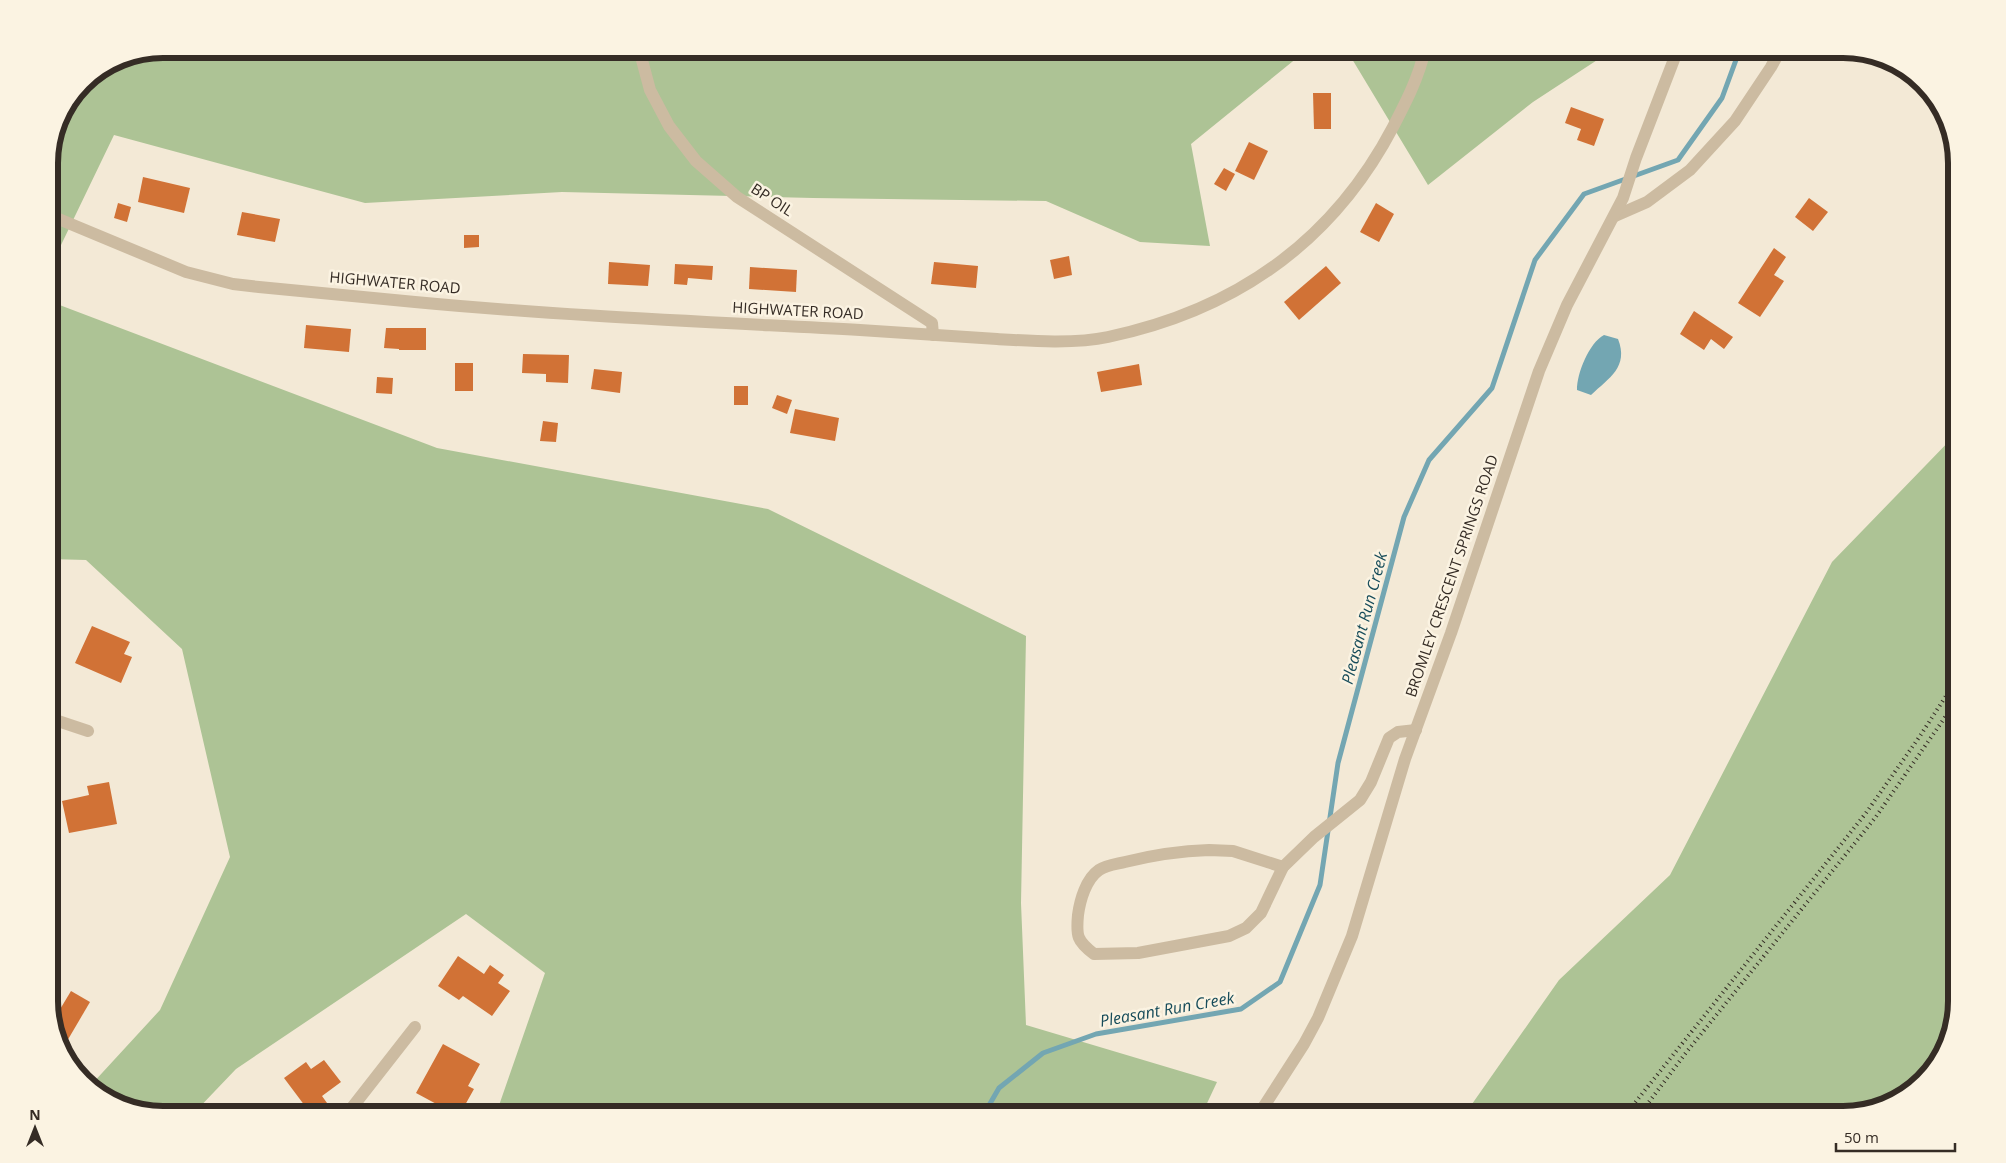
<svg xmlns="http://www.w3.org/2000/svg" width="2006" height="1163" font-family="'Open Sans',sans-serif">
<rect width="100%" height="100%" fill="#f3e9d6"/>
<g fill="#adc395">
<polygon points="162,49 1308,49 1191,144 1210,246 1140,242 1046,201 813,198 562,192 365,203 114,135 49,270 49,155 60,112 82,82 119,57"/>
<polygon points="1346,49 1614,49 1533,102 1428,185"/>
<polygon points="49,301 437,448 768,509 1026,636 1021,903 1026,1025 1217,1082 1202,1114 496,1114 545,973 466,914 236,1069 193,1114 162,1114 106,1099 91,1085 160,1010 230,857 182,649 86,560 49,559"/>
<polygon points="1957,433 1957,1001 1942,1057 1901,1099 1844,1114 1465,1114 1559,980 1670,875 1832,562"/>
</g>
<path fill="#73a6b2" d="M1604 335 1618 339C1629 367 1609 378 1591 395L1577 390C1577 373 1589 343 1604 335Z"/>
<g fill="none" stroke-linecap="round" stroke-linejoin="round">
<polyline stroke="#73a6b2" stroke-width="5" points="984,1114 999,1088 1043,1053 1096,1034 1241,1009 1280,982 1320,885 1338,763 1404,517 1429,460 1492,388 1535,260 1584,194 1678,160 1722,98 1740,49"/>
</g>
<g fill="#d17236">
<polygon points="1313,93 1331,93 1331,129 1314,129"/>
<polygon points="1571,107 1604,119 1594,146 1577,140 1581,129 1565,123"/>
<polygon points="1249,142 1268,151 1254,180 1235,171"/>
<polygon points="1224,168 1235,174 1226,191 1214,184"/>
<polygon points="143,177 190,188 184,213 138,202"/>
<polygon points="1809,198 1828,212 1813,231 1795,217"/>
<polygon points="118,203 131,207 127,222 114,218"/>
<polygon points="1376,203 1394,214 1379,242 1360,232"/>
<polygon points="242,212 280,219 275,242 237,235"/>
<polygon points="464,235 479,235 479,247 464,248"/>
<polygon points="1774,248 1786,257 1774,275 1784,281 1760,317 1738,303"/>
<polygon points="1069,256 1072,275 1054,279 1050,260"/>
<polygon points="609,262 650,265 648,286 608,284"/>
<polygon points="934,262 978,266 976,288 931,284"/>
<polygon points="675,264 713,266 712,280 688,278 687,285 674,284"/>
<polygon points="1326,266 1341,283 1299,320 1284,302"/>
<polygon points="750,267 797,270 796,292 749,289"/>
<polygon points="1694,311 1733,337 1724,349 1711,339 1704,350 1680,334"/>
<polygon points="306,325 351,329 349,352 304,348"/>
<polygon points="386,328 426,328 426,350 399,350 399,349 384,348"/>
<polygon points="523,354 569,355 568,383 546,382 546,374 522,373"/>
<rect x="455" y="363" width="18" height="28"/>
<polygon points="1139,364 1142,385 1101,392 1097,372"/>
<polygon points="594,369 622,372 620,393 591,389"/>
<polygon points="377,377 393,378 392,394 376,393"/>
<rect x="734" y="386" width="14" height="19"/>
<polygon points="777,395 792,400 787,414 772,408"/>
<polygon points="795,409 839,418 835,441 790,433"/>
<polygon points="543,421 558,423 556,442 540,441"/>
<polygon points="92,626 130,642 124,654 132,657 121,683 75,663"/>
<polygon points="109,782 117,824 69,833 62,801 89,795 87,786"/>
<polygon points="458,956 484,974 490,965 504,975 498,983 510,991 492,1016 463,996 459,1000 438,986"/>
<polygon points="71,991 90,1002 63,1048 53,1021"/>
<polygon points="443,1044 480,1064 468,1086 474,1089 460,1114 455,1114 416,1093"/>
<polygon points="324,1060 341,1082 322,1096 327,1103 311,1114 284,1078 306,1062 311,1069"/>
</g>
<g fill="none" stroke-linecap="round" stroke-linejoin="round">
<g stroke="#ccbba1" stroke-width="12">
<polyline points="639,49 650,90 669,126 696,161 737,197 932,323 933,335"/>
<path d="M49 215 186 272 233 284 259 287C311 292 363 297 415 302 563 316 712 322 860 330 905 333 951 336 997 339 1030 341 1076 344 1108 337 1236 310 1332 243 1393 127 1406 102 1419 77 1425 49"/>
<polyline points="1615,216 1647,202 1690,170 1735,121 1771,67 1781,49"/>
<polyline points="49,718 88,731"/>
<path d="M1209 850 1233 851 1283 867 1261 913 1246 928 1229 936 1138 953 1094 954C1077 941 1076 936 1078 915 1080 900 1086 879 1099 870 1106 865 1117 864 1125 862 1153 855 1180 851 1209 850Z"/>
<polyline points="1283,867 1314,837 1360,800 1371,782 1389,738 1398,732 1416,730"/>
<polyline points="347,1114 415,1027"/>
<polyline points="1259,1114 1304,1044 1318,1018 1352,936 1405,759 1451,633 1539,371 1567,305 1623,198 1636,158 1678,49"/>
</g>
<g stroke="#352c25" stroke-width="4" stroke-dasharray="1 4" stroke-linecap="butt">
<polyline points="1626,1114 1866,813 1920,736 1957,679"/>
<polyline points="1640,1114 1685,1054 1875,818 1957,700"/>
</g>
</g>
<g text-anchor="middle" stroke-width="5" stroke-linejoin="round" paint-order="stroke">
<g font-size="15" fill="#352c25" stroke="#fbf3e2">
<text transform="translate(772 200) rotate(33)" y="5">BP OIL</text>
<text transform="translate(395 283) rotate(5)" y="5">HIGHWATER ROAD</text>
<text transform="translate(798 311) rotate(3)" y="5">HIGHWATER ROAD</text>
<text transform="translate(1452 576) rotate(-71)" y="5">BROMLEY CRESCENT SPRINGS ROAD</text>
</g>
<g font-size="16" font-style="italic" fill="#174c5a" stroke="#fbf3e2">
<text transform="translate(1364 618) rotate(-75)" y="6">Pleasant Run Creek</text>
<text transform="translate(1167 1009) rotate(-10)" y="6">Pleasant Run Creek</text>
</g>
</g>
<path d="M0 0H2006V1163H0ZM163 58H1843A105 105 0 0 1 1948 163V1001A105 105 0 0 1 1843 1106H163A105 105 0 0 1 58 1001V163A105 105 0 0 1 163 58Z" fill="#fbf3e2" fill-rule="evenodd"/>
<path fill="none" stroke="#352c25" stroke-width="6" d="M163 58H1843A105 105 0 0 1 1948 163V1001A105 105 0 0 1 1843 1106H163A105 105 0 0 1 58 1001V163A105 105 0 0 1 163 58Z"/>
<g transform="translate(35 1128)" stroke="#fbf3e2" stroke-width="4" paint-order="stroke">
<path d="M0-4L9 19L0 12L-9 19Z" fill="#352c25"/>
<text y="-8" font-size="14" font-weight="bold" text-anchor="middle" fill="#352c25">N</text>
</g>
<path d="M1836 1143v8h119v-8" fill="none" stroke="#352c25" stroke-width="2.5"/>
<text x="1844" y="1143" font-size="15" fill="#352c25" stroke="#fbf3e2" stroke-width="4" paint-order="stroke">50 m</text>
</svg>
